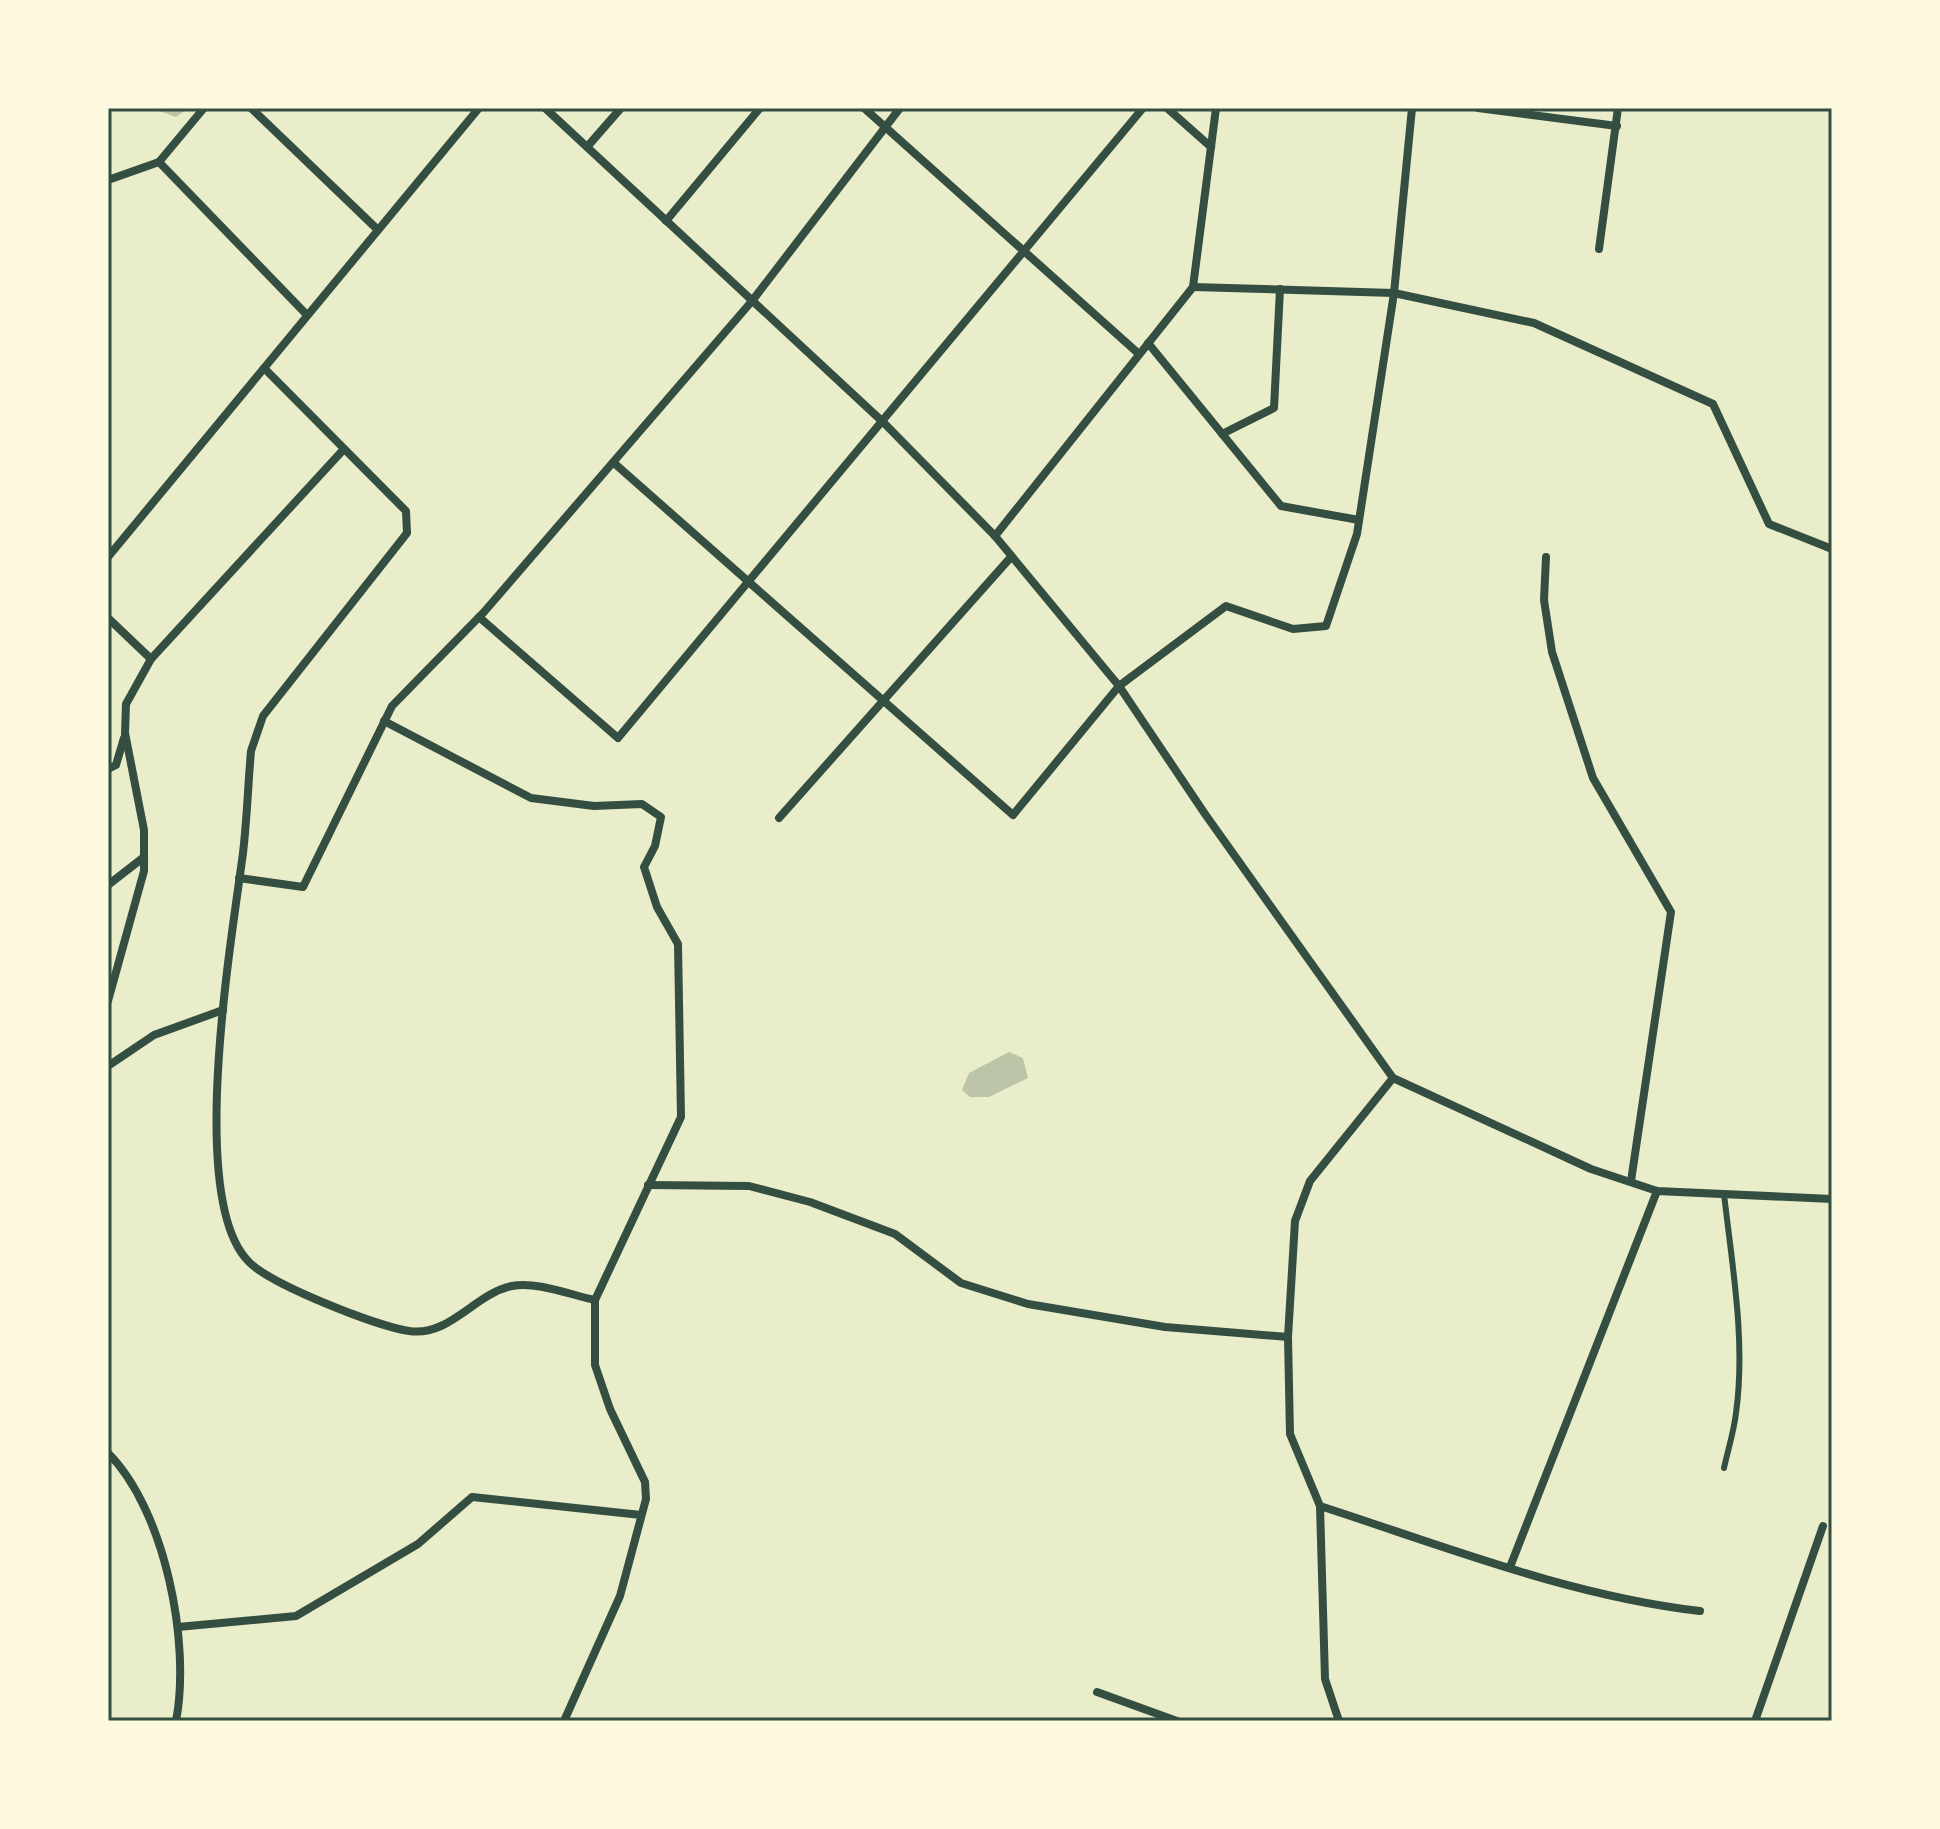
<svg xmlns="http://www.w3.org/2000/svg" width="1940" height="1829" font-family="Cabin,sans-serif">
<rect width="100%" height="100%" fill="#e9edc9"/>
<g fill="#bcc5a7">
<polygon points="151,108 189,108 176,117"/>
<polygon points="1009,1052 1023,1058 1028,1078 989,1097 970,1097 962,1090 969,1073"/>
</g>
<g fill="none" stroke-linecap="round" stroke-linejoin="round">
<path stroke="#344e41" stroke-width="6" d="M1724 1194C1732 1265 1746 1341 1736 1413 1734 1431 1728 1450 1724 1468"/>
<g stroke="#344e41" stroke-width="8">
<polyline points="251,108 378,230"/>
<polyline points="545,108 884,423 995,536 1119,686 1205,814 1393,1078 1591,1169 1657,1191 1832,1199"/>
<polyline points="864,108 1139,354"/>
<polyline points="1167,108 1211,147"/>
<polyline points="1478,108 1617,126"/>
<polyline points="587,147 621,108"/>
<polyline points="159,162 307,315"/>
<polyline points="108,180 159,162 204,108"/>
<polyline points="666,221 760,108"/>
<polyline points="1599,249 1618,108"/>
<polyline points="1193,287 1394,293 1534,323 1713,404 1769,524 1832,549"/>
<polyline points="1148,343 1281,506 1359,520"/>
<path d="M264 368 406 511 407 533 263 716 251 751C248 785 247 819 243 853 232 938 186 1200 249 1262 272 1285 376 1326 409 1331 450 1337 474 1294 512 1286 536 1281 571 1295 595 1300"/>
<polyline points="1222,434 1274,408 1280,289"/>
<polyline points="614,463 1013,815 1119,686 1226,606 1293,629 1326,626 1357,534 1394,293 1412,108"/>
<polyline points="995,536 1193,287 1216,108"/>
<polyline points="108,557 479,108"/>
<polyline points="1546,557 1544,600 1552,652 1593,778 1671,912 1631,1181"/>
<polyline points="479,617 618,738 1143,108"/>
<polyline points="108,618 151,659"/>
<polyline points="384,721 531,798 594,806 642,804 661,817 655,846 644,867 657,907 678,944 681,1117 595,1300 595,1365 610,1409 645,1482 646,1499 620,1596 564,1721"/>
<polyline points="108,769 116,765 124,738"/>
<polyline points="779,818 1011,557"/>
<polyline points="239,878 303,887 392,706 484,612 752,301 900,108"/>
<polyline points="108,885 144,857"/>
<polyline points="108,1001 144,871 144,830 125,733 126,704 151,659 344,449"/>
<polyline points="108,1066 154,1035 223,1010"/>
<polyline points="648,1185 749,1186 810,1202 895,1234 961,1283 1028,1304 1165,1327 1288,1337"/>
<path d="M108 1453C165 1510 191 1643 176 1721"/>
<path d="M1320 1506C1444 1546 1570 1596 1700 1611"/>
<polyline points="1510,1567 1657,1191"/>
<polyline points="178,1627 296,1616 418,1544 472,1497 641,1515"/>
<polyline points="1097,1692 1177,1721"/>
<polyline points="1339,1721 1325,1679 1320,1506 1290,1434 1288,1337 1295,1221 1310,1181 1393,1078"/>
<polyline points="1755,1721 1823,1526"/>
</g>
</g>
<rect width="1940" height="1829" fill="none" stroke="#fefae0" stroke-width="220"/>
<rect x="110" y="110" width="1720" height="1609" fill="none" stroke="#344e41" stroke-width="3"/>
</svg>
